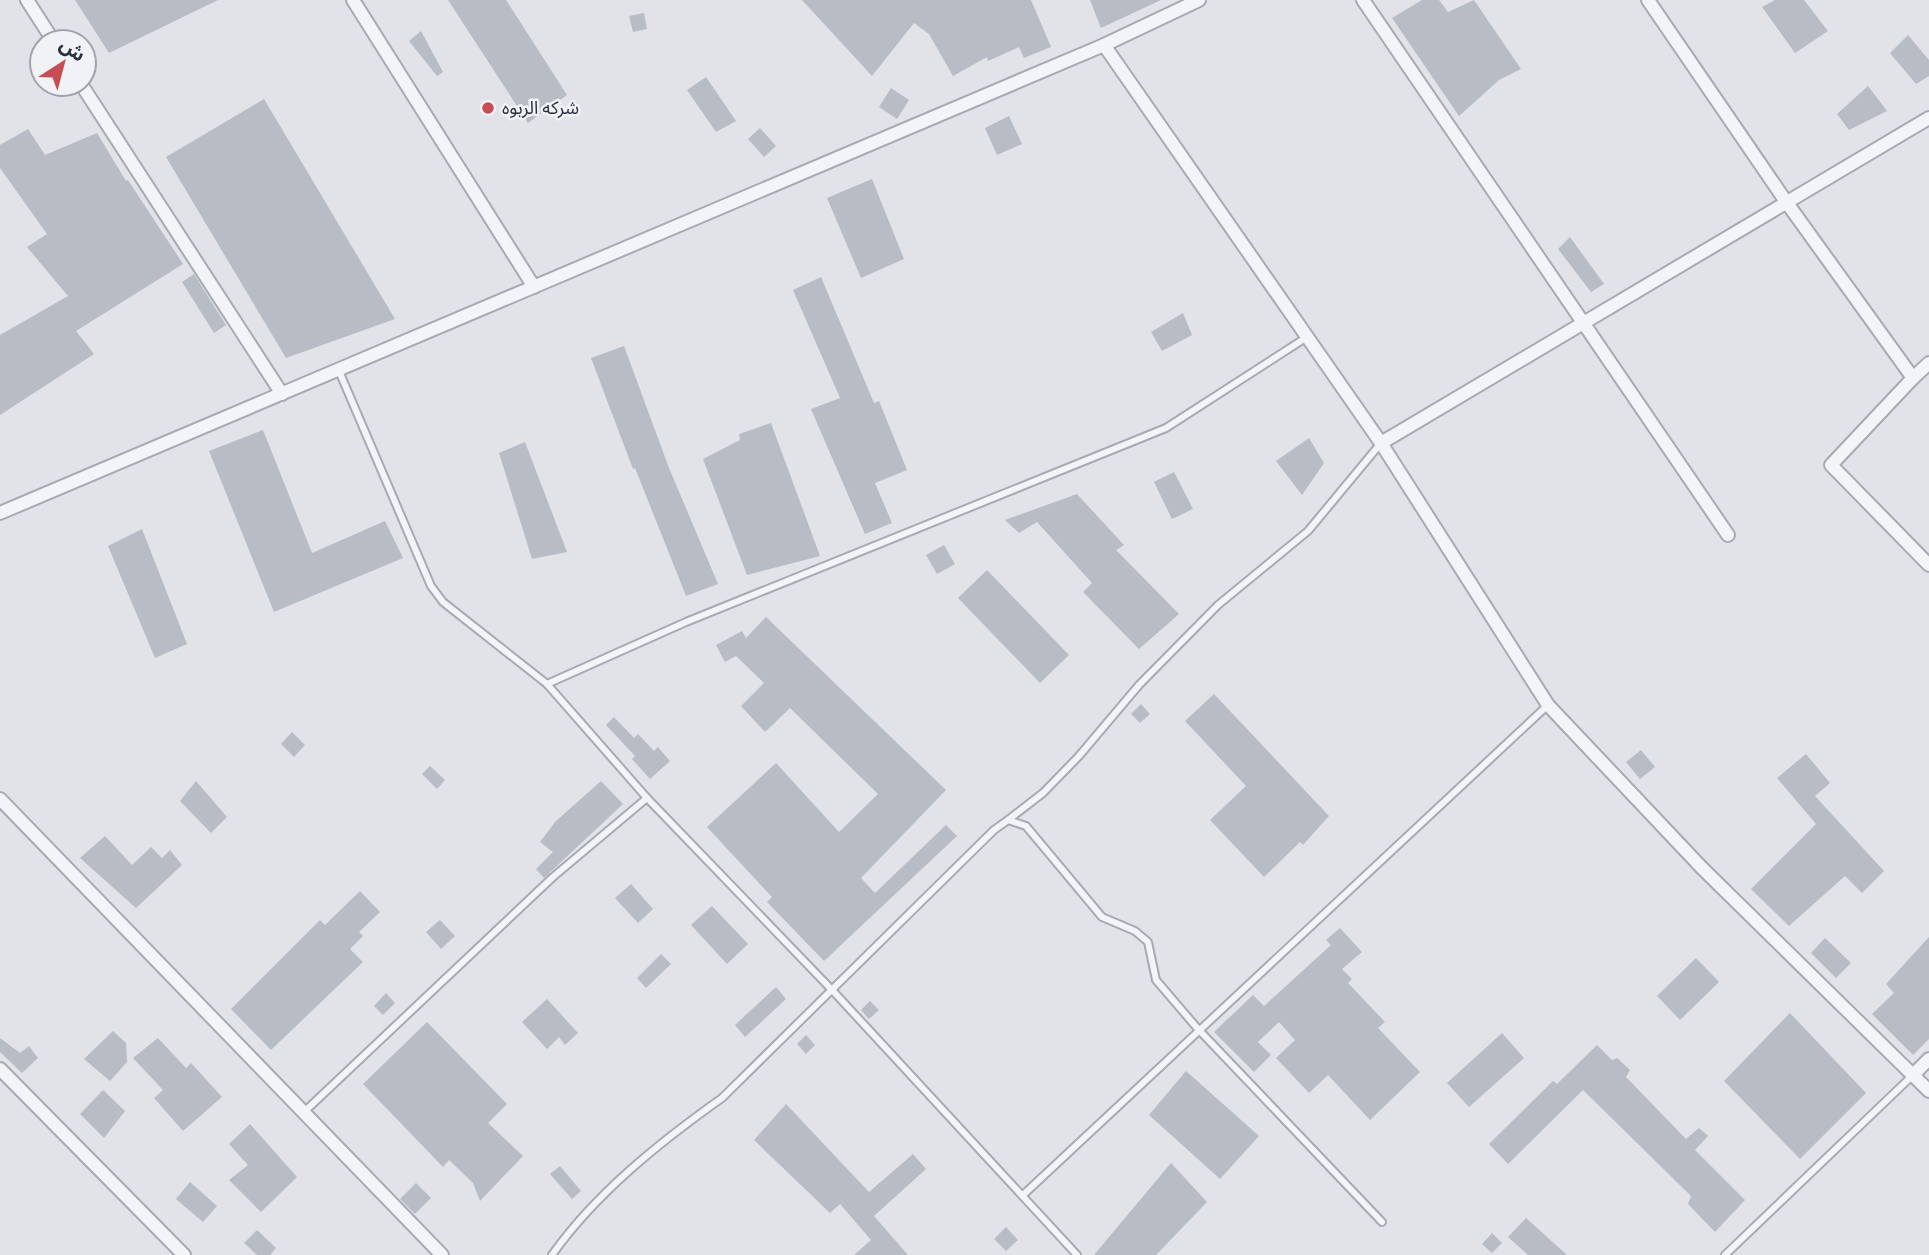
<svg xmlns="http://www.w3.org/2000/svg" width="1929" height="1255" font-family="'Roboto Condensed','Noto Sans Arabic',sans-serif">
<rect width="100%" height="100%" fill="#e1e3e9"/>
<g fill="#b8bcc5">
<polygon points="75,0 218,0 109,53"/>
<polygon points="448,0 506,0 567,95 528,123"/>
<polygon points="802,0 1031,0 1051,47 1024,58 1019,47 988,61 987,57 953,76 929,34 914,23 872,76"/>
<polygon points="1090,0 1161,0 1101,28"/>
<polygon points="1422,0 1439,0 1448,12 1474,0 1521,69 1499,80 1459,116 1392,18"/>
<polygon points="1775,0 1804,0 1828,31 1795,53 1762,7"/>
<polygon points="644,13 647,29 633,32 629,16"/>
<polygon points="421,31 443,72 437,76 409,41"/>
<polygon points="1908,35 1929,60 1929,76 1916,84 1890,53"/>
<polygon points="706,77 736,121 716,132 687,90"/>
<polygon points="1868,86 1887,111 1849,130 1837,114"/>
<polygon points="891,88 909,100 897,119 879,107"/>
<polygon points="264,99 395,319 286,358 166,157"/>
<polygon points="1009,116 1022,144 997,155 985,128"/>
<polygon points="760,128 776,146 764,157 748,139"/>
<polygon points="28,129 45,155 97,133 126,181 128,180 183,264 76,331 94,354 0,415 0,335 68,296 27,247 47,234 0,168 0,145"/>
<polygon points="872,179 904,259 861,278 827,198"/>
<polygon points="1570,237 1604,284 1591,292 1558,249"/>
<polygon points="194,274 226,325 214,333 182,282"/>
<polygon points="821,277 874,403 879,401 907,470 875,483 892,523 865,534 811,409 840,398 793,290"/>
<polygon points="1183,313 1192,335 1162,351 1151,332"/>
<polygon points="624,346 669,468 718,584 686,596 635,468 633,469 591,358"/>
<polygon points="771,423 820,556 747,575 703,459 740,440 739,434"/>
<polygon points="263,430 312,553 385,521 403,558 274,612 209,451"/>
<polygon points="1309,438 1324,463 1302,495 1276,461"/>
<polygon points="525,442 567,552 532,559 499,453"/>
<polygon points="1174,472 1193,509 1172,519 1154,482"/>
<polygon points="1077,494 1124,545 1116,550 1179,614 1139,649 1083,592 1092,583 1037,522 1019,533 1005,520"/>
<polygon points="142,529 187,644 155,658 108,546"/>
<polygon points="944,545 955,564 937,574 926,555"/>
<polygon points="987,570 1069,655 1040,683 958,598"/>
<polygon points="766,617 946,790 861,878 875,893 946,825 957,836 824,961 767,902 772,897 707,827 776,763 839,832 878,794 790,708 765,732 741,706 764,683 736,656 725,662 716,645 742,631 746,638"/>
<polygon points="1214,694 1329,816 1303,845 1300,842 1264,877 1210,820 1246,786 1185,721"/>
<polygon points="1141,704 1150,714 1140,723 1131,714"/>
<polygon points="614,717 634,738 638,734 654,751 658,747 670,761 650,779 632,759 635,756 606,725"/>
<polygon points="292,732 305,745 294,757 281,744"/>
<polygon points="1641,750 1655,767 1640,779 1626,762"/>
<polygon points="1806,754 1830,783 1815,796 1884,871 1862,893 1845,876 1789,926 1751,889 1816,824 1777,778"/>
<polygon points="430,766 445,780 437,789 422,774"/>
<polygon points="196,781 227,817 211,833 180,801"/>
<polygon points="601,781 623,804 544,878 536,869 553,852 540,842 555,822"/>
<polygon points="105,836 132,865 151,847 162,858 170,850 182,865 136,908 80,858"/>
<polygon points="631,884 653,909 638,923 615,898"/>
<polygon points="360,891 380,912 359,932 363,936 350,949 363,962 271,1050 231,1009 320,920 325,925"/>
<polygon points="712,906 748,944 727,964 691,925"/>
<polygon points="440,920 455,936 441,949 426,932"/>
<polygon points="1340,928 1362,952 1342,969 1352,979 1348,983 1385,1022 1378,1028 1420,1072 1370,1120 1328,1075 1309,1093 1276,1058 1295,1040 1279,1022 1258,1042 1271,1055 1254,1072 1214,1032 1253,995 1264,1006 1331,945 1326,940"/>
<polygon points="1929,937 1929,1039 1913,1055 1872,1014 1894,993 1886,984"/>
<polygon points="1825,938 1851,963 1836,978 1811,953"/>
<polygon points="661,954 671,964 646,988 637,978"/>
<polygon points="1696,958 1719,982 1680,1020 1657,996"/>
<polygon points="776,987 786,999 745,1037 735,1025"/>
<polygon points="386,993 395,1003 383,1015 374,1006"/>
<polygon points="547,999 578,1033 565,1045 559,1037 547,1049 522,1022"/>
<polygon points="870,1001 879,1010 869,1019 861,1010"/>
<polygon points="1790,1013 1866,1093 1800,1159 1724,1081"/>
<polygon points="427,1022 507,1104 488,1123 523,1156 480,1201 473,1183 449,1160 443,1167 363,1084"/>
<polygon points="113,1031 126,1043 127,1062 110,1081 84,1059"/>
<polygon points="1502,1033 1524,1058 1469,1107 1447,1083"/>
<polygon points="806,1035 815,1045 806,1054 797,1044"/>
<polygon points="0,1038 20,1053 29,1046 38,1058 22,1073 0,1052"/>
<polygon points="158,1038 186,1068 191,1063 222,1097 183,1131 154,1098 163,1090 133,1058"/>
<polygon points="1597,1045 1612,1060 1617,1058 1630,1070 1626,1077 1686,1139 1699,1128 1708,1136 1695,1150 1745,1200 1715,1232 1688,1204 1691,1196 1583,1090 1508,1164 1489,1144 1553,1081 1557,1084"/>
<polygon points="1186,1071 1259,1136 1220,1179 1149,1115"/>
<polygon points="103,1090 125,1111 104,1138 80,1114"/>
<polygon points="786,1104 869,1192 913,1154 926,1169 874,1216 908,1255 854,1255 871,1240 840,1204 830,1213 754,1140"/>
<polygon points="250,1124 297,1177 261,1212 229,1180 248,1165 229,1144"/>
<polygon points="1171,1163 1207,1202 1156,1255 1094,1255"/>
<polygon points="560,1166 581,1191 572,1199 550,1174"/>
<polygon points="190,1182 217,1206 203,1222 176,1199"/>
<polygon points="416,1183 431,1198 415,1214 400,1199"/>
<polygon points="1526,1218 1567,1255 1528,1255 1508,1237"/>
<polygon points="1006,1227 1018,1240 1006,1251 994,1239"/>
<polygon points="257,1230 276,1248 270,1255 257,1255 244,1243"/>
<polygon points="1492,1233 1502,1243 1492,1253 1482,1244"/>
</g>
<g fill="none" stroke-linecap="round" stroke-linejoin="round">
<defs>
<g id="lane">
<polyline points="339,371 431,586 443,602 547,684 647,798 833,991 1077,1255"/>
<polyline points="547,684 686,622 1166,428 1307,337"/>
<polyline points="1008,820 1043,793 1079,756 1139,685 1218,605 1308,531 1381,443"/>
<polyline points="303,1113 553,877 647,798"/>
<polyline points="1023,1195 1548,705"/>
<path d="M552 1255C596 1193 660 1142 722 1098L994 830 1008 820 1026 826 1102 917 1135 931 1148 942 1156 980 1198 1029 1382 1222"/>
<polyline points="1725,1255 1913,1075"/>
</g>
<g id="street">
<polyline points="27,0 54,42"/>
<polyline points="353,0 534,287"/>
<polyline points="1363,0 1728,535"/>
<polyline points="1648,0 1787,203 1913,378 1929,363"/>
<polyline points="1104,45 1381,443 1548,705 1702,868 1929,1091"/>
<polyline points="81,84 282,394"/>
<polyline points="1913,378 1831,465 1929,565"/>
<polyline points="1381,443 1929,118"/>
<polyline points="0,513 1104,45 1199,0"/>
<polyline points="0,799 442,1255"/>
<polyline points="0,1069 184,1255"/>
<polyline points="1913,1075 1929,1059"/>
</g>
</defs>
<use href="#lane" stroke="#a6aab3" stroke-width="10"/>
<use href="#street" stroke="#a6aab3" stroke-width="16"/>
<use href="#lane" stroke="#f3f4f7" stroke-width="6"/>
<use href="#street" stroke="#f3f4f7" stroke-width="12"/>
</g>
<circle fill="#c64d54" stroke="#f0f2f6" stroke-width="2.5" cx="488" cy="108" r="7"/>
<g text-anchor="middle" stroke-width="5" stroke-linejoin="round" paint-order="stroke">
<g font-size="18" fill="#2a303f" stroke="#f0f2f6" text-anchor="start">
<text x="502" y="114">شركه الربوه</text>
</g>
</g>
<g transform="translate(63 63) rotate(36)"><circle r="33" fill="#f0f2f6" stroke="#a1a4ad" stroke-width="2"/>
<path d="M0-5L12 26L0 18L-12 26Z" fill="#c64d54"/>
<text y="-10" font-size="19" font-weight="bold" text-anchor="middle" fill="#2a303f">ش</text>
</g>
</svg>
